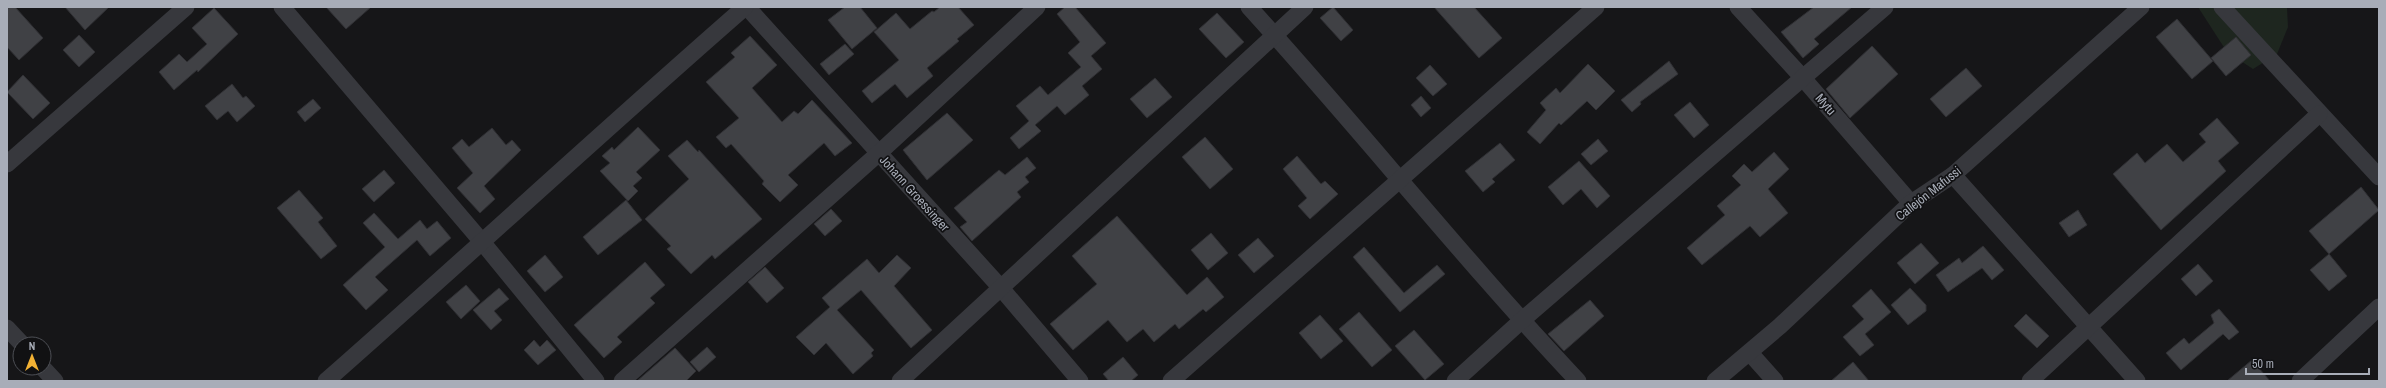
<svg xmlns="http://www.w3.org/2000/svg" width="2386" height="388" font-family="'Archivo Narrow',sans-serif">
<rect width="100%" height="100%" fill="#161618"/>
<polygon fill="#1e261f" points="2198,7 2287,7 2288,27 2277,54 2253,69 2227,52"/>
<g fill="#404145" stroke="#303034">
<polygon points="7,7 15,7 43,38 19,60 7,47"/>
<polygon points="65,7 109,7 85,30"/>
<polygon points="326,7 371,7 346,29"/>
<polygon points="845,7 860,7 877,28 852,49 828,20"/>
<polygon points="940,7 958,7 974,25 957,39 959,41 927,68 933,76 907,98 895,84 872,103 862,91 899,60 874,32 896,13 910,29 932,11 934,12"/>
<polygon points="1065,7 1075,7 1106,43 1091,56 1102,69 1082,86 1089,95 1065,115 1057,106 1035,125 1041,131 1019,149 1010,138 1029,121 1016,106 1040,86 1048,95 1081,67 1068,53 1080,42 1057,14"/>
<polygon points="1333,7 1353,30 1341,41 1320,18"/>
<polygon points="1434,7 1474,7 1502,38 1479,58"/>
<polygon points="1814,7 1852,7 1814,39 1819,44 1803,58 1781,32"/>
<polygon points="214,8 238,34 198,72 197,70 174,90 159,72 179,54 187,62 207,44 192,28"/>
<polygon points="1217,13 1244,42 1226,58 1199,29"/>
<polygon points="2177,19 2213,61 2192,79 2156,37"/>
<polygon points="79,35 95,52 79,67 63,50"/>
<polygon points="750,36 777,65 752,88 782,122 794,111 798,114 812,100 852,143 835,156 824,143 788,175 798,185 780,202 762,184 764,181 731,144 726,148 716,137 739,118 706,82 735,57 731,53"/>
<polygon points="2236,37 2251,55 2226,76 2211,58"/>
<polygon points="845,44 854,54 829,75 820,64"/>
<polygon points="1872,46 1898,74 1850,118 1826,89"/>
<polygon points="1669,61 1678,74 1640,102 1641,104 1632,112 1621,100"/>
<polygon points="1588,64 1615,91 1596,110 1587,101 1561,125 1559,123 1540,144 1527,132 1546,110 1540,103 1556,88 1560,93"/>
<polygon points="1430,65 1447,84 1433,96 1416,78"/>
<polygon points="1966,68 1982,86 1946,117 1930,99"/>
<polygon points="23,75 50,103 33,119 7,92"/>
<polygon points="1155,78 1172,97 1147,118 1130,99"/>
<polygon points="232,84 243,98 246,96 255,106 237,122 228,111 217,120 205,106"/>
<polygon points="1421,96 1431,108 1421,117 1411,105"/>
<polygon points="313,99 321,108 305,122 297,112"/>
<polygon points="1690,102 1709,125 1694,138 1674,115"/>
<polygon points="947,113 973,140 927,180 903,150"/>
<polygon points="2217,118 2239,143 2218,161 2226,171 2161,230 2113,174 2137,153 2145,163 2167,144 2183,162 2206,142 2199,134"/>
<polygon points="638,127 660,150 636,172 642,178 633,186 638,191 628,201 600,171 610,163 602,156 612,147 614,150"/>
<polygon points="492,128 506,145 512,140 521,150 484,186 495,199 480,213 457,188 473,173 452,148 462,139 469,147"/>
<polygon points="1205,137 1233,169 1210,189 1182,157"/>
<polygon points="1598,139 1608,151 1591,165 1581,154"/>
<polygon points="687,140 698,152 699,150 762,219 715,259 712,255 691,274 667,249 671,246 645,219 689,179 668,156"/>
<polygon points="1500,143 1515,160 1492,179 1495,182 1483,192 1465,171"/>
<polygon points="1774,152 1789,169 1768,189 1788,213 1760,237 1750,226 1702,265 1687,248 1725,215 1717,206 1741,185 1732,176 1744,164 1752,172"/>
<polygon points="1297,156 1321,184 1325,181 1338,194 1310,219 1298,206 1307,198 1283,169"/>
<polygon points="1027,157 1036,168 1025,177 1029,182 1017,192 1021,197 972,241 960,227 967,222 954,208 999,170 1005,175"/>
<polygon points="1579,161 1610,196 1597,208 1581,189 1563,205 1548,187"/>
<polygon points="384,170 395,183 374,202 362,189"/>
<polygon points="2361,187 2379,210 2329,254 2309,231"/>
<polygon points="299,190 323,218 318,222 337,246 321,259 277,208"/>
<polygon points="626,200 642,220 598,255 583,237"/>
<polygon points="831,209 842,221 825,236 814,224"/>
<polygon points="2078,210 2087,225 2069,237 2059,223"/>
<polygon points="374,213 398,239 420,220 427,229 437,221 451,238 430,256 417,240 375,277 388,290 366,310 343,285 385,247 363,223"/>
<polygon points="1117,216 1187,295 1207,277 1224,297 1206,312 1203,309 1179,329 1175,324 1154,342 1143,329 1127,342 1108,320 1073,350 1050,324 1097,284 1072,256"/>
<polygon points="1211,233 1228,253 1208,270 1191,250"/>
<polygon points="1258,238 1274,256 1254,273 1238,255"/>
<polygon points="1921,243 1939,263 1915,284 1897,263"/>
<polygon points="1983,246 2004,270 1992,280 1982,268 1948,292 1936,275 1959,258 1962,263"/>
<polygon points="1364,247 1404,293 1437,265 1445,274 1400,312 1353,257"/>
<polygon points="2329,254 2347,276 2329,291 2310,270"/>
<polygon points="545,255 563,277 545,292 527,271"/>
<polygon points="897,255 911,268 894,286 932,330 911,348 861,290 837,310 874,350 871,353 873,356 853,374 826,343 814,355 796,337 830,307 822,298 867,259 879,273"/>
<polygon points="645,262 665,285 650,298 655,303 617,337 622,342 604,358 574,325"/>
<polygon points="2198,264 2213,281 2196,296 2181,279"/>
<polygon points="765,267 784,288 767,303 748,282"/>
<polygon points="466,285 480,301 461,319 446,302"/>
<polygon points="499,288 509,299 494,311 502,320 491,330 473,310"/>
<polygon points="1910,288 1926,305 1926,311 1908,325 1891,305"/>
<polygon points="1871,289 1891,312 1865,334 1874,345 1860,356 1843,337 1864,319 1852,306"/>
<polygon points="1590,300 1604,316 1564,351 1548,334"/>
<polygon points="2219,309 2239,332 2229,340 2223,334 2181,370 2166,353 2184,338 2189,344 2214,323 2211,315"/>
<polygon points="1359,312 1392,350 1372,367 1339,329"/>
<polygon points="2026,314 2049,336 2037,348 2014,326"/>
<polygon points="1320,315 1343,341 1321,359 1299,333"/>
<polygon points="1414,330 1444,364 1425,380 1395,346"/>
<polygon points="534,340 540,347 547,340 556,350 538,365 524,350"/>
<polygon points="707,347 716,357 699,372 690,362"/>
<polygon points="675,348 696,371 686,381 637,381"/>
<polygon points="1123,357 1138,375 1131,381 1109,381 1103,374"/>
<polygon points="2252,360 2270,381 2227,381"/>
<polygon points="1853,362 1869,381 1831,381"/>
</g>
<g fill="none" stroke-linecap="round" stroke-linejoin="round">
<g stroke="#37383d" stroke-width="17">
<polyline points="282,7 483,243 596,381"/>
<polyline points="747,7 1001,288 1080,381"/>
<path d="M1249 7C1361 130 1464 260 1578 381"/>
<polyline points="1738,7 1802,77 1911,203"/>
<polyline points="2222,7 2379,177"/>
<polyline points="7,164 186,7"/>
<polyline points="1953,175 2137,381"/>
<polyline points="7,328 22,344"/>
<polyline points="1750,353 1775,381"/>
<polyline points="43,368 55,381"/>
<path d="M326 381C467 257 604 130 745 7"/>
<polyline points="622,381 879,153 1037,7"/>
<polyline points="900,381 1305,7"/>
<polyline points="1171,381 1596,7"/>
<polyline points="1455,381 1521,321 1885,7"/>
<polyline points="1715,381 1780,326 1911,203 1953,175 2141,7"/>
<polyline points="2030,381 2319,114"/>
<polyline points="2300,381 2379,307"/>
</g>
</g>
<g text-anchor="middle" stroke-width="3.5" stroke-linejoin="round" paint-order="stroke">
<g font-size="13" fill="#a8adb8" stroke="#111113">
<text transform="translate(1826 104) rotate(49)" y="5">Mytu</text>
<text transform="translate(915 193) rotate(48)" y="5">Johann Groessinger</text>
<text transform="translate(1928 193) rotate(-38)" y="5">Callejón Mafussi</text>
</g>
</g>
<rect width="2386" height="388" fill="none" stroke="#a8adb8" stroke-width="16"/>
<g transform="translate(32 356)"><circle r="19" fill="#111113" stroke="#4d4f55"/>
<path d="M0-3L7 15L0 10L-7 15Z" fill="#f2b134"/>
<text y="-6" font-size="11" font-weight="bold" text-anchor="middle" fill="#a8adb8">N</text>
</g>
<path d="M2246 368v6h123v-6" fill="none" stroke="#a8adb8" stroke-width="2"/>
<text x="2252" y="368" font-size="12" fill="#a8adb8" stroke="#111113" stroke-width="3" paint-order="stroke">50 m</text>
</svg>
